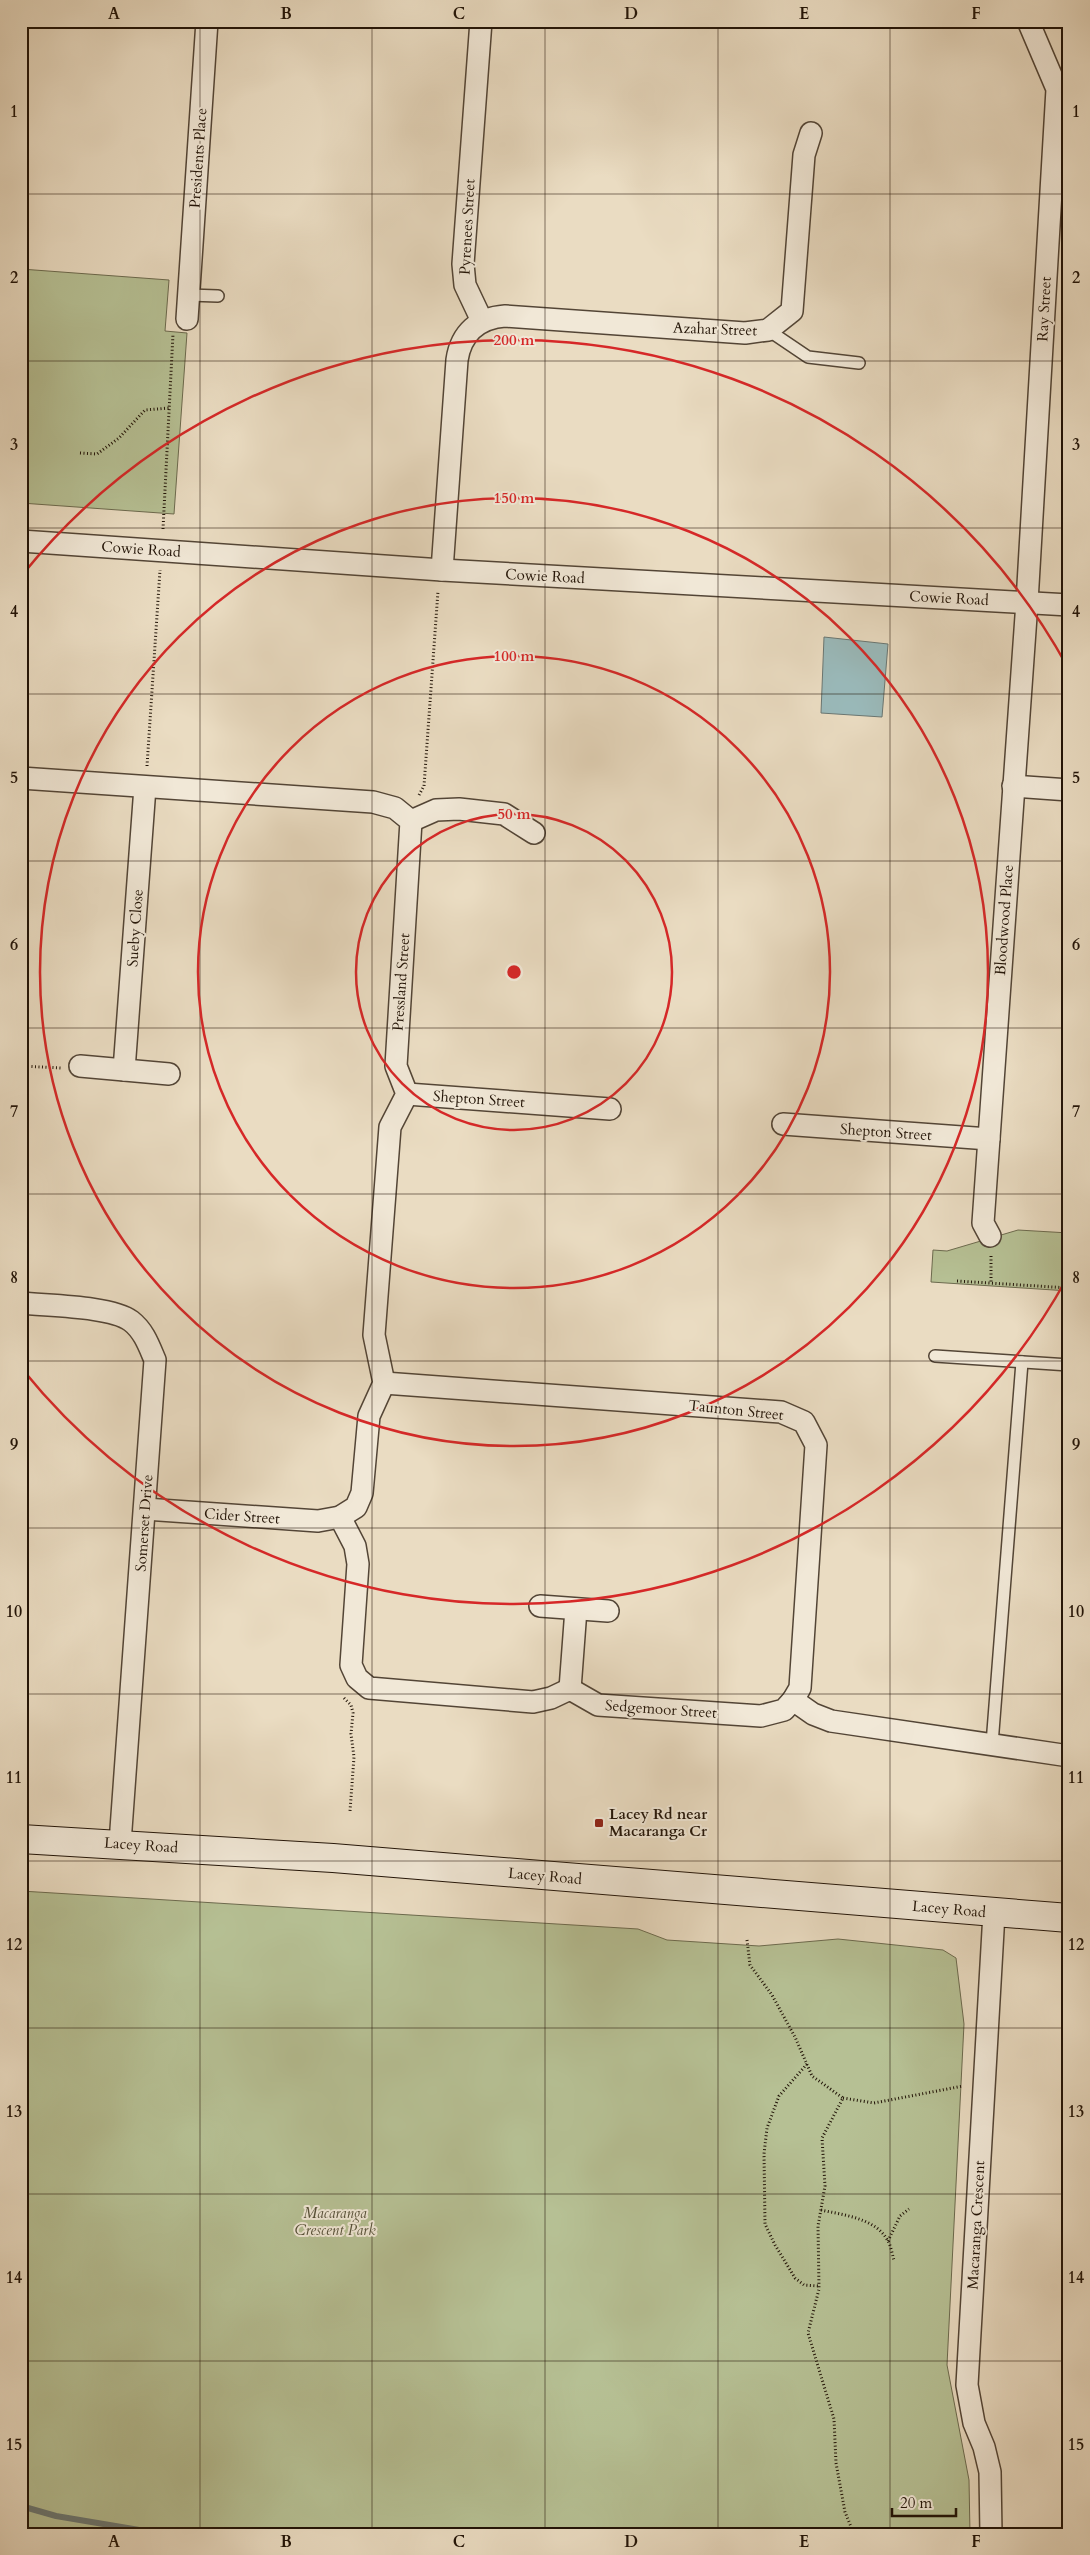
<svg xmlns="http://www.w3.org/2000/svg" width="1090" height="2555" font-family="Cardo,serif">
<rect width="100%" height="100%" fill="#eadcc2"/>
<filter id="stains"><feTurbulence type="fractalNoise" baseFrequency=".004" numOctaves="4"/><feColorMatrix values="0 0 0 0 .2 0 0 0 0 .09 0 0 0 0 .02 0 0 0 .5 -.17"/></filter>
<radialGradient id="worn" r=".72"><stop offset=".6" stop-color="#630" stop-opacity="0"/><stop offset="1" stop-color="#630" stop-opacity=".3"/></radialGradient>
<g fill="#b6c094" stroke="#6c6a4e">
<polygon points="21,269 169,280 165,331 187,333 174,514 21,503"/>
<polygon points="1018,1230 1069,1233 1069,1291 931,1282 933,1250 947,1251"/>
<polygon points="21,1891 638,1929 667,1940 759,1946 838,1939 943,1950 956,1958 964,2024 947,2365 969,2480 970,2534 21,2534"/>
</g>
<polygon fill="#9ababb" stroke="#6a7773" points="824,637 888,644 882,717 821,713"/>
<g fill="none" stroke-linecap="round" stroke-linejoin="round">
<polyline stroke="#6a7773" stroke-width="6" points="21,2506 56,2516 163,2534"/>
<defs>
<g id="lane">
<polyline points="189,295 218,296"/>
<polyline points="768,330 808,357 859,363"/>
<polyline points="935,1356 1069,1365"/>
<polyline points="992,1744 1022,1362"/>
</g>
<g id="street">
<polyline points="481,21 463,264 465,285 482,321"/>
<polyline points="187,319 207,21"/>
<polyline points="21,541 442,570 1069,605"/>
<path d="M442 570 457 360C461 333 478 318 505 316L745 333 768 330 792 311 804 155 811 133"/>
<polyline points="21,778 373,802 395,808 411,821 396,1066 407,1094 390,1127 374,1335 384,1383 369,1416 362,1493 356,1507 340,1517 318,1521 145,1509"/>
<polyline points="1013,786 1069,790"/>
<polyline points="411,821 436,810 459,809 504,814 534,833"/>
<polyline points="80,1066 169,1074"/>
<polyline points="124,1070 145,787"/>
<polyline points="407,1094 610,1109"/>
<polyline points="783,1124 989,1139"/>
<polyline points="990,1236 983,1223 1027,602 1057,89 1028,21"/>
<path d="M21 1303C48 1306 111 1306 131 1321 144 1331 149 1346 155 1360L120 1843"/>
<polyline points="384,1383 781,1412 804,1422 816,1445 800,1688 793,1700"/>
<polyline points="340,1517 355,1546 358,1564 351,1665 357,1678 369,1688 533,1702 551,1698 570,1689 598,1705 761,1716 784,1710 793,1700 813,1714 831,1721 1069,1756"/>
<polyline points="540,1606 608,1611"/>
<polyline points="570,1689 576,1609"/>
<polyline points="991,2534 990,2472 984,2447 974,2423 967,2385 994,1913"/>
</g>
<polyline id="secondary" points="21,1839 333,1858 1069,1918"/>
</defs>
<use href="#lane" stroke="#534536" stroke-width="14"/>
<use href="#street" stroke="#534536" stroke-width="24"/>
<use href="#secondary" stroke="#211307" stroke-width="30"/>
<g stroke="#211307" stroke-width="3" stroke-dasharray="1 2.5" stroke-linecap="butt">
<polyline points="80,453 97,454 119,438 145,410 169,408"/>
<polyline points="163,529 173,334"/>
<polyline points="147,766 160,570"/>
<polyline points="419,795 424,786 438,591"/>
<polyline points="21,1066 61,1068"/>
<polyline points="991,1256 991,1282"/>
<polyline points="957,1281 1069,1288"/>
<polyline points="344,1698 351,1705 353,1713 351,1734 354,1757 350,1811"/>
<polyline points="747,1940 750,1965 772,1995 795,2037 812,2076 843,2098 822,2138 825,2186 818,2226 819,2289 808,2333 834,2419 836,2463 845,2512 854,2534"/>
<polyline points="807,2064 779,2096 767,2128 764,2154 765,2224 775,2245 795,2278 804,2285 819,2286"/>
<polyline points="843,2098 874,2103 963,2086"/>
<path d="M821 2210C843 2215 876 2218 888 2241 891 2246 892 2254 894 2260"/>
<polyline points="888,2241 900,2216 909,2209"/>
</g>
<use href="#lane" stroke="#f1e8d7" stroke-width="11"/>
<use href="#street" stroke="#f1e8d7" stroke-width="21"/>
<use href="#secondary" stroke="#f1e8d7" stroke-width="28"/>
</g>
<path fill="none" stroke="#211307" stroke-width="1" stroke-opacity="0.55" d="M200 21V2534M372 21V2534M545 21V2534M718 21V2534M890 21V2534M21 194H1069M21 361H1069M21 528H1069M21 694H1069M21 861H1069M21 1028H1069M21 1194H1069M21 1361H1069M21 1528H1069M21 1694H1069M21 1861H1069M21 2028H1069M21 2194H1069M21 2361H1069"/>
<g fill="none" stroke="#d62828" stroke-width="2.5">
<circle cx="514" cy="972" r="158"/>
<circle cx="514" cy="972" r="316"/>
<circle cx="514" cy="972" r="474"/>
<path d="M1067 1278A632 632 0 0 1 23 1370M23 574A632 632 0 0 1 1067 666"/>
</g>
<rect fill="#8f2418" stroke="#f1e8d7" stroke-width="2" x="594" y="1818" width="10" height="10" rx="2.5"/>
<g text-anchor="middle" stroke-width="4" stroke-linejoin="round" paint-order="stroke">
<g font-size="15" fill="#211307" stroke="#f1e8d7">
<text transform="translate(198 158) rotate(-86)" y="5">Presidents Place</text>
<text transform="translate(467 227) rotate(-87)" y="5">Pyrenees Street</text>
<text transform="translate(1044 309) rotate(-87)" y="5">Ray Street</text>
<text transform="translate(715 329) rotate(2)" y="5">Azahar Street</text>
<text transform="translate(141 549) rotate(4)" y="5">Cowie Road</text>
<text transform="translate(545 576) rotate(3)" y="5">Cowie Road</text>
<text transform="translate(949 598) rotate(3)" y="5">Cowie Road</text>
<text transform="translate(1004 920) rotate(-86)" y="5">Bloodwood Place</text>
<text transform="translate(135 928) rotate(-86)" y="5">Sueby Close</text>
<text transform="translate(401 982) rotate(-86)" y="5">Pressland Street</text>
<text transform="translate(479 1099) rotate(4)" y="5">Shepton Street</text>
<text transform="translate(886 1132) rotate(4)" y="5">Shepton Street</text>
<text transform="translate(736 1410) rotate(6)" y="5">Taunton Street</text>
<text transform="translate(242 1516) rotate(4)" y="5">Cider Street</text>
<text transform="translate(144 1523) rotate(-86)" y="5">Somerset Drive</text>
<text transform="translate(661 1709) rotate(4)" y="5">Sedgemoor Street</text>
<text transform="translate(141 1845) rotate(4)" y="5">Lacey Road</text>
<text transform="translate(545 1876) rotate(5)" y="5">Lacey Road</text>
<text transform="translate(949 1909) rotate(5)" y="5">Lacey Road</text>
<text transform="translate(976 2225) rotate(-87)" y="5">Macaranga Crescent</text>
</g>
<g font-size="15" font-weight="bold" fill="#211307" stroke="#f1e8d7" text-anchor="start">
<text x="609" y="1819">Lacey Rd near<tspan x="609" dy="17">Macaranga Cr</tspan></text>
</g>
<g font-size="15" font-style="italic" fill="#555038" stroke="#f1e8d7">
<text x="335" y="2218">Macaranga<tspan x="335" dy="17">Crescent Park</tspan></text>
</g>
</g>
<circle cx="514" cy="972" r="8" fill="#d62828" stroke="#f1e8d7" stroke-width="2.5"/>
<g font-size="15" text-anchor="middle" font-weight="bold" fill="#d62828" stroke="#f1e8d7" stroke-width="4" stroke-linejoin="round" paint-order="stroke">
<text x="514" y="345">200 m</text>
<text x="514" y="503">150 m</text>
<text x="514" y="661">100 m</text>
<text x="514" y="819">50 m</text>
</g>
<rect width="1090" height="2555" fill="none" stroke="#eadcc2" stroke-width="55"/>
<path d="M892 2508v8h64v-8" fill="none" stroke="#211307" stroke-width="2.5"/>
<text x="900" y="2508" font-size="15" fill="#211307" stroke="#f1e8d7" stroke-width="4" paint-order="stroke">20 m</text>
<rect x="28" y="28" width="1034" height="2500" fill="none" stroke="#211307" stroke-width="2"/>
<g font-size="16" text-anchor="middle" font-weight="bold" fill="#211307">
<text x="114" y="19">A</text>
<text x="286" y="19">B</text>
<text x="459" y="19">C</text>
<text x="631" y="19">D</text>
<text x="804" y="19">E</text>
<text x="976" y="19">F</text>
<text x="14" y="117">1</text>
<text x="1076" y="117">1</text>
<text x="14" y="283">2</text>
<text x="1076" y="283">2</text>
<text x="14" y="450">3</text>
<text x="1076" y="450">3</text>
<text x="14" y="617">4</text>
<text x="1076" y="617">4</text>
<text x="14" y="783">5</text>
<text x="1076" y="783">5</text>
<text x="14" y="950">6</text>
<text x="1076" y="950">6</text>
<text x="14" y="1117">7</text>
<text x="1076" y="1117">7</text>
<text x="14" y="1283">8</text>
<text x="1076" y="1283">8</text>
<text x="14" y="1450">9</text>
<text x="1076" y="1450">9</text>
<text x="14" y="1617">10</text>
<text x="1076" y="1617">10</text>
<text x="14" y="1783">11</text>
<text x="1076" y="1783">11</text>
<text x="14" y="1950">12</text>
<text x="1076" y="1950">12</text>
<text x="14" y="2117">13</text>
<text x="1076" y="2117">13</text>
<text x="14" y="2283">14</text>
<text x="1076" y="2283">14</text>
<text x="14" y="2450">15</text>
<text x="1076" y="2450">15</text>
<text x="114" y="2547">A</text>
<text x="286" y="2547">B</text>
<text x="459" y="2547">C</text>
<text x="631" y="2547">D</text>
<text x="804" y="2547">E</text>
<text x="976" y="2547">F</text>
</g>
<rect width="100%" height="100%" filter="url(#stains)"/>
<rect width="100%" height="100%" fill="url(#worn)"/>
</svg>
